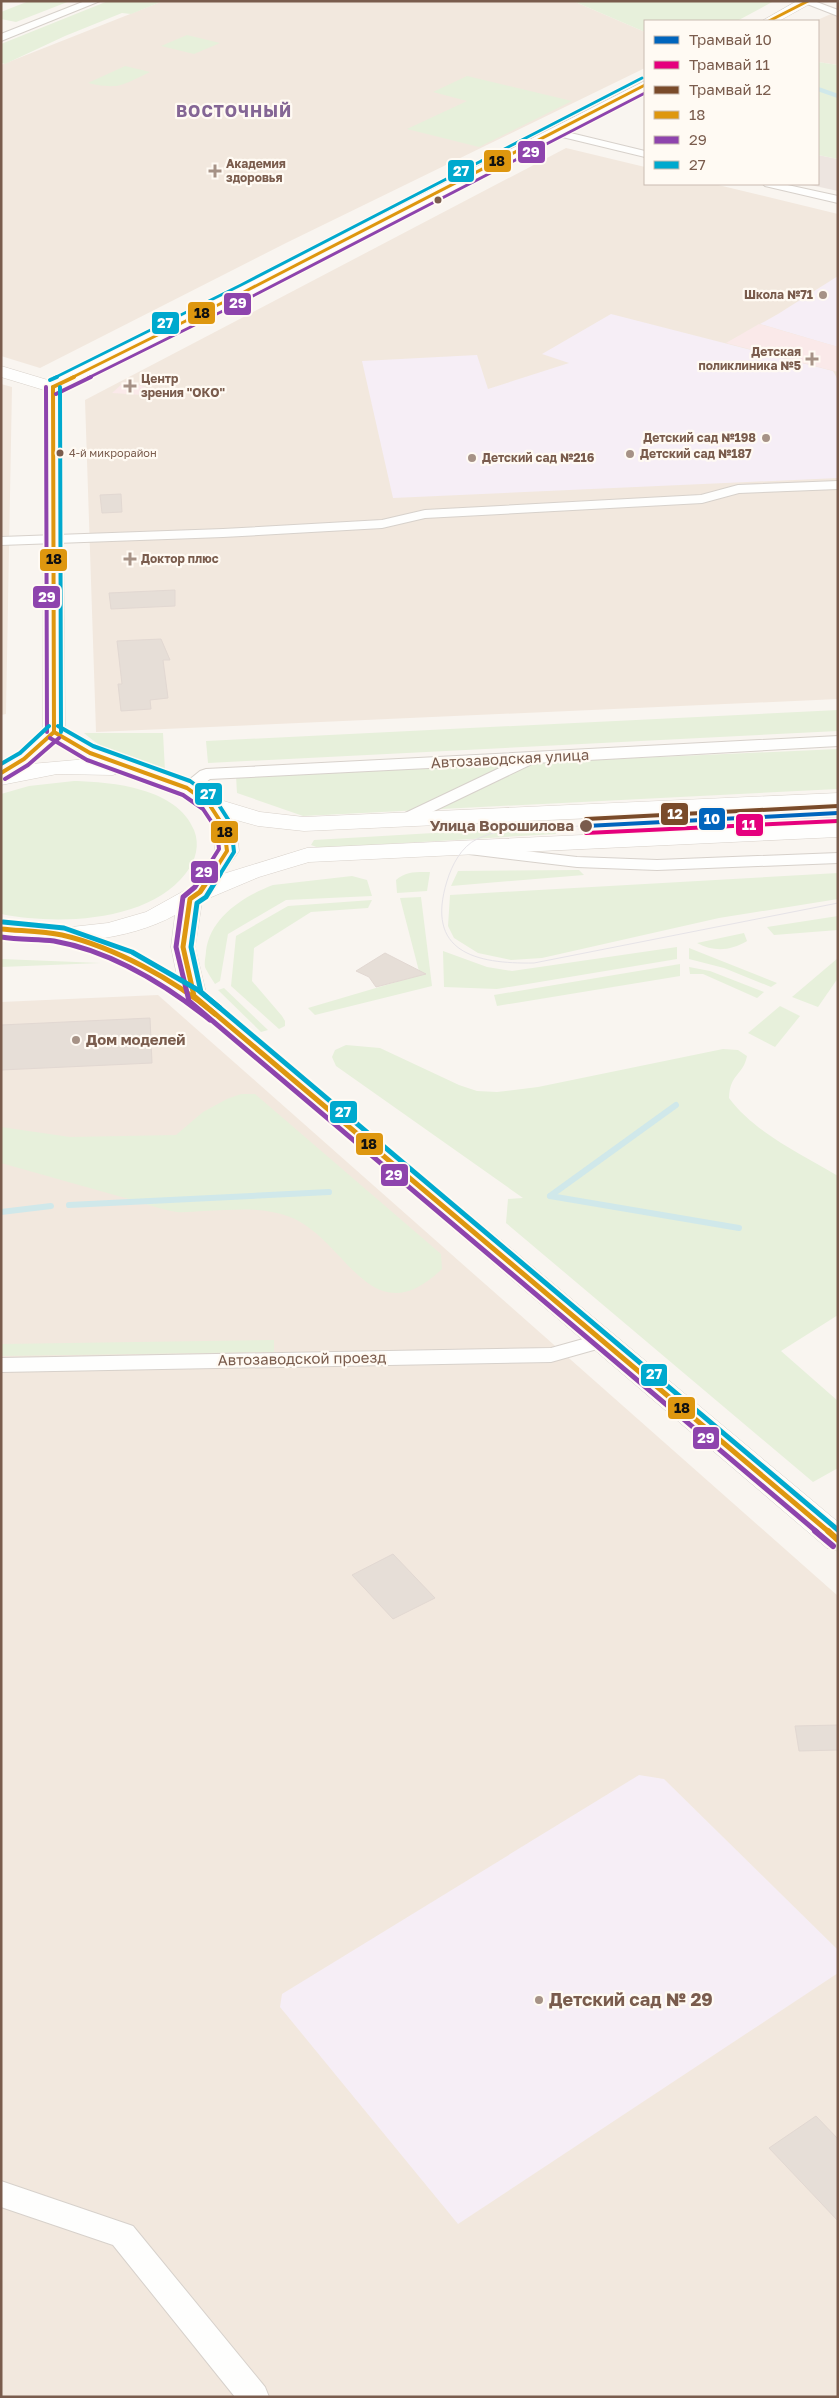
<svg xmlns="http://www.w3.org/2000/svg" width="839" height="2398" font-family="'Golos Text',sans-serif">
<rect width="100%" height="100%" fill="#f9f5f0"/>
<g fill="#f2e8de">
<polygon points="163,1 573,1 645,32 645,68 286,243 40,368 1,356 1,65"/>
<polygon points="831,14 838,16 838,65 818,62 818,21 815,21"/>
<polygon points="566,148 645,167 645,184 714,184 838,214 838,699 96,732 85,400"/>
<polygon points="1,384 12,387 6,714 1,715"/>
<polygon points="158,995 838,1596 838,2397 1,2397 1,1002"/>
</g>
<polygon fill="#ede5e0" points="818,155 838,159 838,191 806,184 818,184"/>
<g fill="#f6eef6">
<polygon points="838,276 838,347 760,324 778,314"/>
<polygon points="611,314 833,371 838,380 838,478 393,498 362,361 477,355 488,389 569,363 542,354"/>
<polygon points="639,1775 664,1779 838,1950 838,1973 458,2224 280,2007 282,1994"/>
</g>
<g fill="#fae9e9">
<polygon points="759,324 838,347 838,372 726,343"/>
<polygon points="124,382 130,382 150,389 143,395 112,393"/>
</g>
<g fill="#e7f0db">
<polygon points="29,1 70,1 16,22 1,19 1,12"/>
<polygon points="108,1 163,1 131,14 122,13 65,36 5,64 1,63 1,44"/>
<polygon points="573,1 774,1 737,21 645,21 645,32"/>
<polygon points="187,35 220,43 194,54 161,46"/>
<polygon points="818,62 838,65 838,159 818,155"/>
<path d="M125 66 150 72C122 85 120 90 88 83Z"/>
<polygon points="467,76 572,101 479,147 407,129 467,101 433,92"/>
<polygon points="838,710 838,731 208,763 206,741"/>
<path d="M84 733H163L165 771C135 764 107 753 84 733Z"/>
<polygon points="838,749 838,789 303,816 237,793 236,776"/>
<path d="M74 781C113 782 177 788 194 830 200 845 196 860 186 873 148 923 56 925 1 914V794L29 786Z"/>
<polygon points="554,826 556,834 319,848 311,845 314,840"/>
<polygon points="579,870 584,875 451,886 458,871"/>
<path d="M430 872 427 891 397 893 396 880C406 871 417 872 430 872Z"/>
<polygon points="838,873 838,899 719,918 542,958 511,960 478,953 454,938 448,926 450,895"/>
<path d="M352 876 367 880 372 896 286 900 228 934 220 981 215 984C212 979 207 972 205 967 204 961 206 956 206 951 210 917 244 896 273 885Z"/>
<polygon points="421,897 432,986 315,1015 308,1008 420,975 400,898"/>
<polygon points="372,900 368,908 311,912 254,948 252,981 282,1016 285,1021 285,1026 279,1029 231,986 236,936 288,906"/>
<polygon points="838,916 838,930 774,935 767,927"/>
<path d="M744 933 747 941C730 951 714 952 697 943Z"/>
<polygon points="677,947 677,959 497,989 444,987 443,951 487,967 512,971"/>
<polygon points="689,948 777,983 771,987 724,968 689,959"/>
<polygon points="838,958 838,978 818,1007 792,997"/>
<polygon points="1,959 101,963 1,967"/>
<polygon points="680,964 680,976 497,1006 494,995"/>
<polygon points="689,967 710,971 764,992 757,998 703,974 690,974"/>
<polygon points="224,988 268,1030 261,1032 218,990"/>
<polygon points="780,1006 800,1016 775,1047 748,1033"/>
<path d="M346 1045 380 1048 459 1085 477 1091 497 1092 538 1087 723 1049 738 1050 747 1056C743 1076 730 1073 729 1098 755 1133 800 1153 838 1176V1315L781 1351 838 1401V1468L813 1482 506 1223 508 1199 523 1198 336 1066 332 1057 335 1050Z"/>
<path d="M241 1094H255L441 1254 442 1269C370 1338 347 1239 290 1217 262 1206 233 1210 204 1211 195 1211 185 1213 177 1212 158 1209 138 1201 118 1196 79 1185 40 1174 1 1163V1127L70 1137 176 1135 203 1112 227 1099Z"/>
<polygon points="274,1340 274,1352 1,1356 1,1344"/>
</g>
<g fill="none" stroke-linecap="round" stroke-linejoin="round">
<polyline stroke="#d0e8ea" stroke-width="4" points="818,89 838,96"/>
<g stroke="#d0e8ea" stroke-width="6">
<polyline points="550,1196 739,1228"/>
<polyline points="550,1196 676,1105"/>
<polyline points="69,1205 329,1192"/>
<polyline points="1,1212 51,1206"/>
</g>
</g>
<g fill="#e6ded7" stroke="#e2d8d2">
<polygon points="121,494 122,512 102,513 100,495"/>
<polygon points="175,590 175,606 111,609 109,593"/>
<polygon points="161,639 170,660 163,660 168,698 150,700 151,709 121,711 118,684 122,684 117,641"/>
<polygon points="385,953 426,974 376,987 369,977 356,971"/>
<polygon points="150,1018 152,1063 1,1070 1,1025"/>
<polygon points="393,1554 435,1598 393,1619 352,1575"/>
<polygon points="838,1725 838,1750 799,1751 795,1726"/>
<polygon points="816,2116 838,2139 838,2221 769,2148"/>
</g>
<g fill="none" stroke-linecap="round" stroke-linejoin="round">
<defs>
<g id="street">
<polygon points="85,1 100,1 1,41 1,34"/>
<polygon points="814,1 838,10 838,16 802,2"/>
<polygon points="554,129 645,151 645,157 550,134 548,132"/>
<polygon points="763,184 783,184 838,196 838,203 765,186"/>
<polygon points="838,481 838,489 739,493 702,503 425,518 382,528 223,537 1,545 1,537 223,529 382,520 425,510 701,495 738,485"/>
<polygon points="838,736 838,746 534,763 409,823 403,822 401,818 403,814 508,764 210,779 193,792 181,792 179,788 200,771 206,769"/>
<polygon points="475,845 577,857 657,860 838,853 838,863 657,870 577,867 469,854 466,850 469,846"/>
<polygon points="601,1334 608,1336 612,1341 608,1346 551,1362 1,1372 1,1358 551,1348"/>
<polygon points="1,2181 133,2226 265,2387 269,2397 235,2397 113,2245 1,2207"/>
</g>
<g id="secondary">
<polygon points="797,1 815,1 779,21 762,21"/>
<path d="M645 81V91L250 296 62 390 65 729 98 748 195 783 217 799 260 812 304 817 838 793V807L304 831 258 826 229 818 236 827 239 851 223 874 307 848 838 823V837L309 862 259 877 202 901 195 947 206 993 838 1522V1551L827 1548 185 1001 121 964 59 942 1 936V922L62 928 108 923 146 912 191 887 215 851C214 844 215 835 212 828 201 792 152 783 121 772L113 775 57 774 1 785V763L16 754 43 730 44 390 1 377V366L51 381 238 288ZM56 742 82 758 87 759 31 764ZM175 915 171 947 177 976 139 954 96 939C122 936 152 928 175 915Z"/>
</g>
</defs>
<use href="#street" stroke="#d7d1cb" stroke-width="2"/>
<use href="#secondary" stroke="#d9d2cb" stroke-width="1"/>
<use href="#street" fill="#fefefd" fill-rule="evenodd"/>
<use href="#secondary" fill="#fefefd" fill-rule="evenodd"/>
<g stroke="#e6e3e7" stroke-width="1">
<path d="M586 826C551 827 510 824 477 839 461 847 452 865 447 881 425 952 475 964 534 963L838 903"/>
<polyline points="578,829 838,817"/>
</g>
<defs>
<g id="bus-1-far3">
<polyline points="769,21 808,1"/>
<polyline points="71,378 244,292 645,85"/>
</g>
<g id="bus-1-far2">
<polyline points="53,387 74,377"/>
<polyline points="53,387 54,732"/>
<polyline points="54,732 90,753 187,788 209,804 224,827 227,851 211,876"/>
<polyline points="1,773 24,759 54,732"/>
</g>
<g id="bus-1-far1">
<polyline points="212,874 200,892 190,899 183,947 194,996 829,1532"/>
<path d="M1 929C21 931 43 931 62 935 114 947 175 980 215 1014"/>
</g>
<polyline id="bus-1" points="828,1531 838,1540"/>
<polyline id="bus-2-far3" points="88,378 247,299 645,93"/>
<g id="bus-2-far2">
<polyline points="46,387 47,732"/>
<polyline points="56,394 91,377"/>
<polyline points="50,738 87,760 183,795 203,809 217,830 219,849 202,876"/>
<polyline points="5,779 28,765 59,738"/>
</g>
<g id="bus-2-far1">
<polyline points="203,874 195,887 183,897 176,947 189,1001 817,1532"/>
<path d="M1 937C19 940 37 939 54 941 111 951 166 985 210 1020"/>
</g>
<polyline id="bus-2" points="815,1531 833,1546"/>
<polyline id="bus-3-far2" points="54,378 241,285 642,78"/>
<g id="bus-3-far1">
<polyline points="50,380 57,377"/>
<polyline points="60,387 61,732"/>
<polyline points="58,726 93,746 190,781 215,799 231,824 234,852 219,876"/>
<polyline points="1,764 20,753 49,726"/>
</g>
<g id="bus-3">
<polyline points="220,874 206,897 197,903 191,947 201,992 838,1530"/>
<polyline points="3,922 64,928 132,952 198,990 220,1008"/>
</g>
</defs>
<use href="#bus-1-far3" stroke="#fffaf3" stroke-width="5"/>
<use href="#bus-1-far2" stroke="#fffaf3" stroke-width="7"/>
<use href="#bus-1-far1" stroke="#fffaf3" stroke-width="9"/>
<use href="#bus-1" stroke="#fffaf3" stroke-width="10"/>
<use href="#bus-2-far3" stroke="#fffaf3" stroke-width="5"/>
<use href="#bus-2-far2" stroke="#fffaf3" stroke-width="7"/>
<use href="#bus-2-far1" stroke="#fffaf3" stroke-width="9"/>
<use href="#bus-2" stroke="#fffaf3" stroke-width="10"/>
<use href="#bus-3-far2" stroke="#fffaf3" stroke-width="5"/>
<use href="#bus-3-far1" stroke="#fffaf3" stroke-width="7"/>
<use href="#bus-3" stroke="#fffaf3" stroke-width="9"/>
<use href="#bus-1-far3" stroke="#de970f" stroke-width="3"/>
<use href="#bus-1-far2" stroke="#de970f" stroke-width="4"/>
<use href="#bus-1-far1" stroke="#de970f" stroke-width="5"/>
<use href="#bus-1" stroke="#de970f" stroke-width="6"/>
<use href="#bus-2-far3" stroke="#8e44ad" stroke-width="3"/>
<use href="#bus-2-far2" stroke="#8e44ad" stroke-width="4"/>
<use href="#bus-2-far1" stroke="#8e44ad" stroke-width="5"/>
<use href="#bus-2" stroke="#8e44ad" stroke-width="6"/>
<use href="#bus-3-far2" stroke="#00a9ce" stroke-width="3"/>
<use href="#bus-3-far1" stroke="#00a9ce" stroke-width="4"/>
<use href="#bus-3" stroke="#00a9ce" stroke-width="5"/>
<defs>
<polyline id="tram-1" points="586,826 838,813"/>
<polyline id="tram-2" points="586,833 838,821"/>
<polyline id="tram-3" points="586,819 838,806"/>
</defs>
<use href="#tram-1" stroke="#fffaf3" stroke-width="7"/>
<use href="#tram-2" stroke="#fffaf3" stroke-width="7"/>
<use href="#tram-3" stroke="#fffaf3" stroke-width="7"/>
<use href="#tram-1" stroke="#0065bd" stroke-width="4"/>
<use href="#tram-2" stroke="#e5007d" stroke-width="4"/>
<use href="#tram-3" stroke="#7a4b2a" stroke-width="4"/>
</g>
<g fill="#a69286" stroke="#fffaf3" stroke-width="2">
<path d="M212.5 163.5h5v5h5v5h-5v5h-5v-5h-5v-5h5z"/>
<circle cx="823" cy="295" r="5"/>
<path d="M809.5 351.5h5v5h5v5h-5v5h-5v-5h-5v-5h5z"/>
<path d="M127.5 378.5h5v5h5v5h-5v5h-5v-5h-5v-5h5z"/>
<circle cx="766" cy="438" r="5"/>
<circle cx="630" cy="454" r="5"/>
<circle cx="472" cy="458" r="5"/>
<path d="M127.5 551.5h5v5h5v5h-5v5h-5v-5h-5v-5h5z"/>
<circle cx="76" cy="1040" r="5"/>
<circle cx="539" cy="2000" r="5"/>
</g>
<g fill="#7a5c4d" stroke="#fffaf3" stroke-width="2">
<circle cx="438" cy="200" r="4.5"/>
<circle cx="60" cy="453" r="4.5"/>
<circle cx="586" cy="826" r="7"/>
</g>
<g text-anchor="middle" stroke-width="4.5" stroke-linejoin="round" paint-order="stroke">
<g font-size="11" fill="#7a5c4d" stroke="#fffaf3" text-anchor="start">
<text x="69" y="457">4-й микрорайон</text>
</g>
<g font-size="12" font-weight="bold" fill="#7a5c4d" stroke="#fffaf3" text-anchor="start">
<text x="226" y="168">Академия<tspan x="226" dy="14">здоровья</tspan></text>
<text x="813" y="299" text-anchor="end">Школа №71</text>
<text x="801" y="356" text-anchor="end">Детская<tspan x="801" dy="14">поликлиника №5</tspan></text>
<text x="141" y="383">Центр<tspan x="141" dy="14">зрения "ОКО"</tspan></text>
<text x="756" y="442" text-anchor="end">Детский сад №198</text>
<text x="640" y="458">Детский сад №187</text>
<text x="482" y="462">Детский сад №216</text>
<text x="141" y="563">Доктор плюс</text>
</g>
<g font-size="15" fill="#7a5c4d" stroke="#fffaf3">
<text transform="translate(510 759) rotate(-3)" y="5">Автозаводская улица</text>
<text transform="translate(302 1359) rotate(-1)" y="5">Автозаводской проезд</text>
</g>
<g font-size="15" font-weight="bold" fill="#7a5c4d" stroke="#fffaf3" text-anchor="end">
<text x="574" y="831">Улица Ворошилова</text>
</g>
<g font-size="15" font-weight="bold" fill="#7a5c4d" stroke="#fffaf3" text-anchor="start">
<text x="86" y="1045">Дом моделей</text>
</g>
<g font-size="16" font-weight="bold" letter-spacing="1" fill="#846695" stroke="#fffaf3">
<text x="234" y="117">ВОСТОЧНЫЙ</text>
</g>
<g font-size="18" font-weight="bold" fill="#7a5c4d" stroke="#fffaf3" text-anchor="start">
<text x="549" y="2006">Детский сад № 29</text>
</g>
</g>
<g stroke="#fffaf3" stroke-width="2">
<rect x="517" y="140" width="29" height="24" rx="5" fill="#8e44ad"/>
<rect x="483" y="149" width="29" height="24" rx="5" fill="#de970f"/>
<rect x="447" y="159" width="28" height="24" rx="5" fill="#00a9ce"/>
<rect x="223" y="292" width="29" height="24" rx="5" fill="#8e44ad"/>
<rect x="187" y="301" width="29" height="24" rx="5" fill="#de970f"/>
<rect x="151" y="311" width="29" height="24" rx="5" fill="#00a9ce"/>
<rect x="39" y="548" width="29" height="24" rx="5" fill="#de970f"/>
<rect x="32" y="585" width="29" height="24" rx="5" fill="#8e44ad"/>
<rect x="194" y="782" width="29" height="24" rx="5" fill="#00a9ce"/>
<rect x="660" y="802" width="29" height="24" rx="5" fill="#7a4b2a"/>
<rect x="698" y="807" width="28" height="24" rx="5" fill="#0065bd"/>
<rect x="735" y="813" width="29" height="24" rx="5" fill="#e5007d"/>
<rect x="210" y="820" width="29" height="24" rx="5" fill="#de970f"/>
<rect x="190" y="860" width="29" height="24" rx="5" fill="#8e44ad"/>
<rect x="329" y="1100" width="29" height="24" rx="5" fill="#00a9ce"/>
<rect x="355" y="1132" width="29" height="24" rx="5" fill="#de970f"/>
<rect x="380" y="1163" width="29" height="24" rx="5" fill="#8e44ad"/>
<rect x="640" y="1363" width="28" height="24" rx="5" fill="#00a9ce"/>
<rect x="667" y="1396" width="29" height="24" rx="5" fill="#de970f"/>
<rect x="692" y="1426" width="28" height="24" rx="5" fill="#8e44ad"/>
</g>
<g font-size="14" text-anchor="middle" font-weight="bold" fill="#fff">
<text x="531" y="157">29</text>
<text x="461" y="176">27</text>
<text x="238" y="308">29</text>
<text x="165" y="328">27</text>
<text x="47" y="602">29</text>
<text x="208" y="799">27</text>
<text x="675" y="819">12</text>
<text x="712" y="824">10</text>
<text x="749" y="830">11</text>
<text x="204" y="877">29</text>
<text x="343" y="1117">27</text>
<text x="394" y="1180">29</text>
<text x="654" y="1379">27</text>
<text x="706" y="1443">29</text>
</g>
<g font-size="14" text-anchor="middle" font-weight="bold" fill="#111">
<text x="497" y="166">18</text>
<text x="202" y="318">18</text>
<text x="54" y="564">18</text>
<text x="225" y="837">18</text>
<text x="369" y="1149">18</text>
<text x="682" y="1413">18</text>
</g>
<rect width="839" height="2398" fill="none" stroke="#7a5c4d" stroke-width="5"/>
<rect x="644" y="20" width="175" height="165" fill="#fffaf3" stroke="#cabbb1"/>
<rect x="654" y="36" width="25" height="8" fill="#0065bd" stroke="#cabbb1"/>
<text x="689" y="45" font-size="15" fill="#7a5c4d">Трамвай 10</text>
<rect x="654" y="61" width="25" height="8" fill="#e5007d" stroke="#cabbb1"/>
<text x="689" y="70" font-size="15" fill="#7a5c4d">Трамвай 11</text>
<rect x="654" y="86" width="25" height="8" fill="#7a4b2a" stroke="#cabbb1"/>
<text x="689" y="95" font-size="15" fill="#7a5c4d">Трамвай 12</text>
<rect x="654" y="111" width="25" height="8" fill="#de970f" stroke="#cabbb1"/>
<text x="689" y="120" font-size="15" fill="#7a5c4d">18</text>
<rect x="654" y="136" width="25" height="8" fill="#8e44ad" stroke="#cabbb1"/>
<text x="689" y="145" font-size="15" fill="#7a5c4d">29</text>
<rect x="654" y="161" width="25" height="8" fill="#00a9ce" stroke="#cabbb1"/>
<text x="689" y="170" font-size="15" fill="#7a5c4d">27</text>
</svg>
